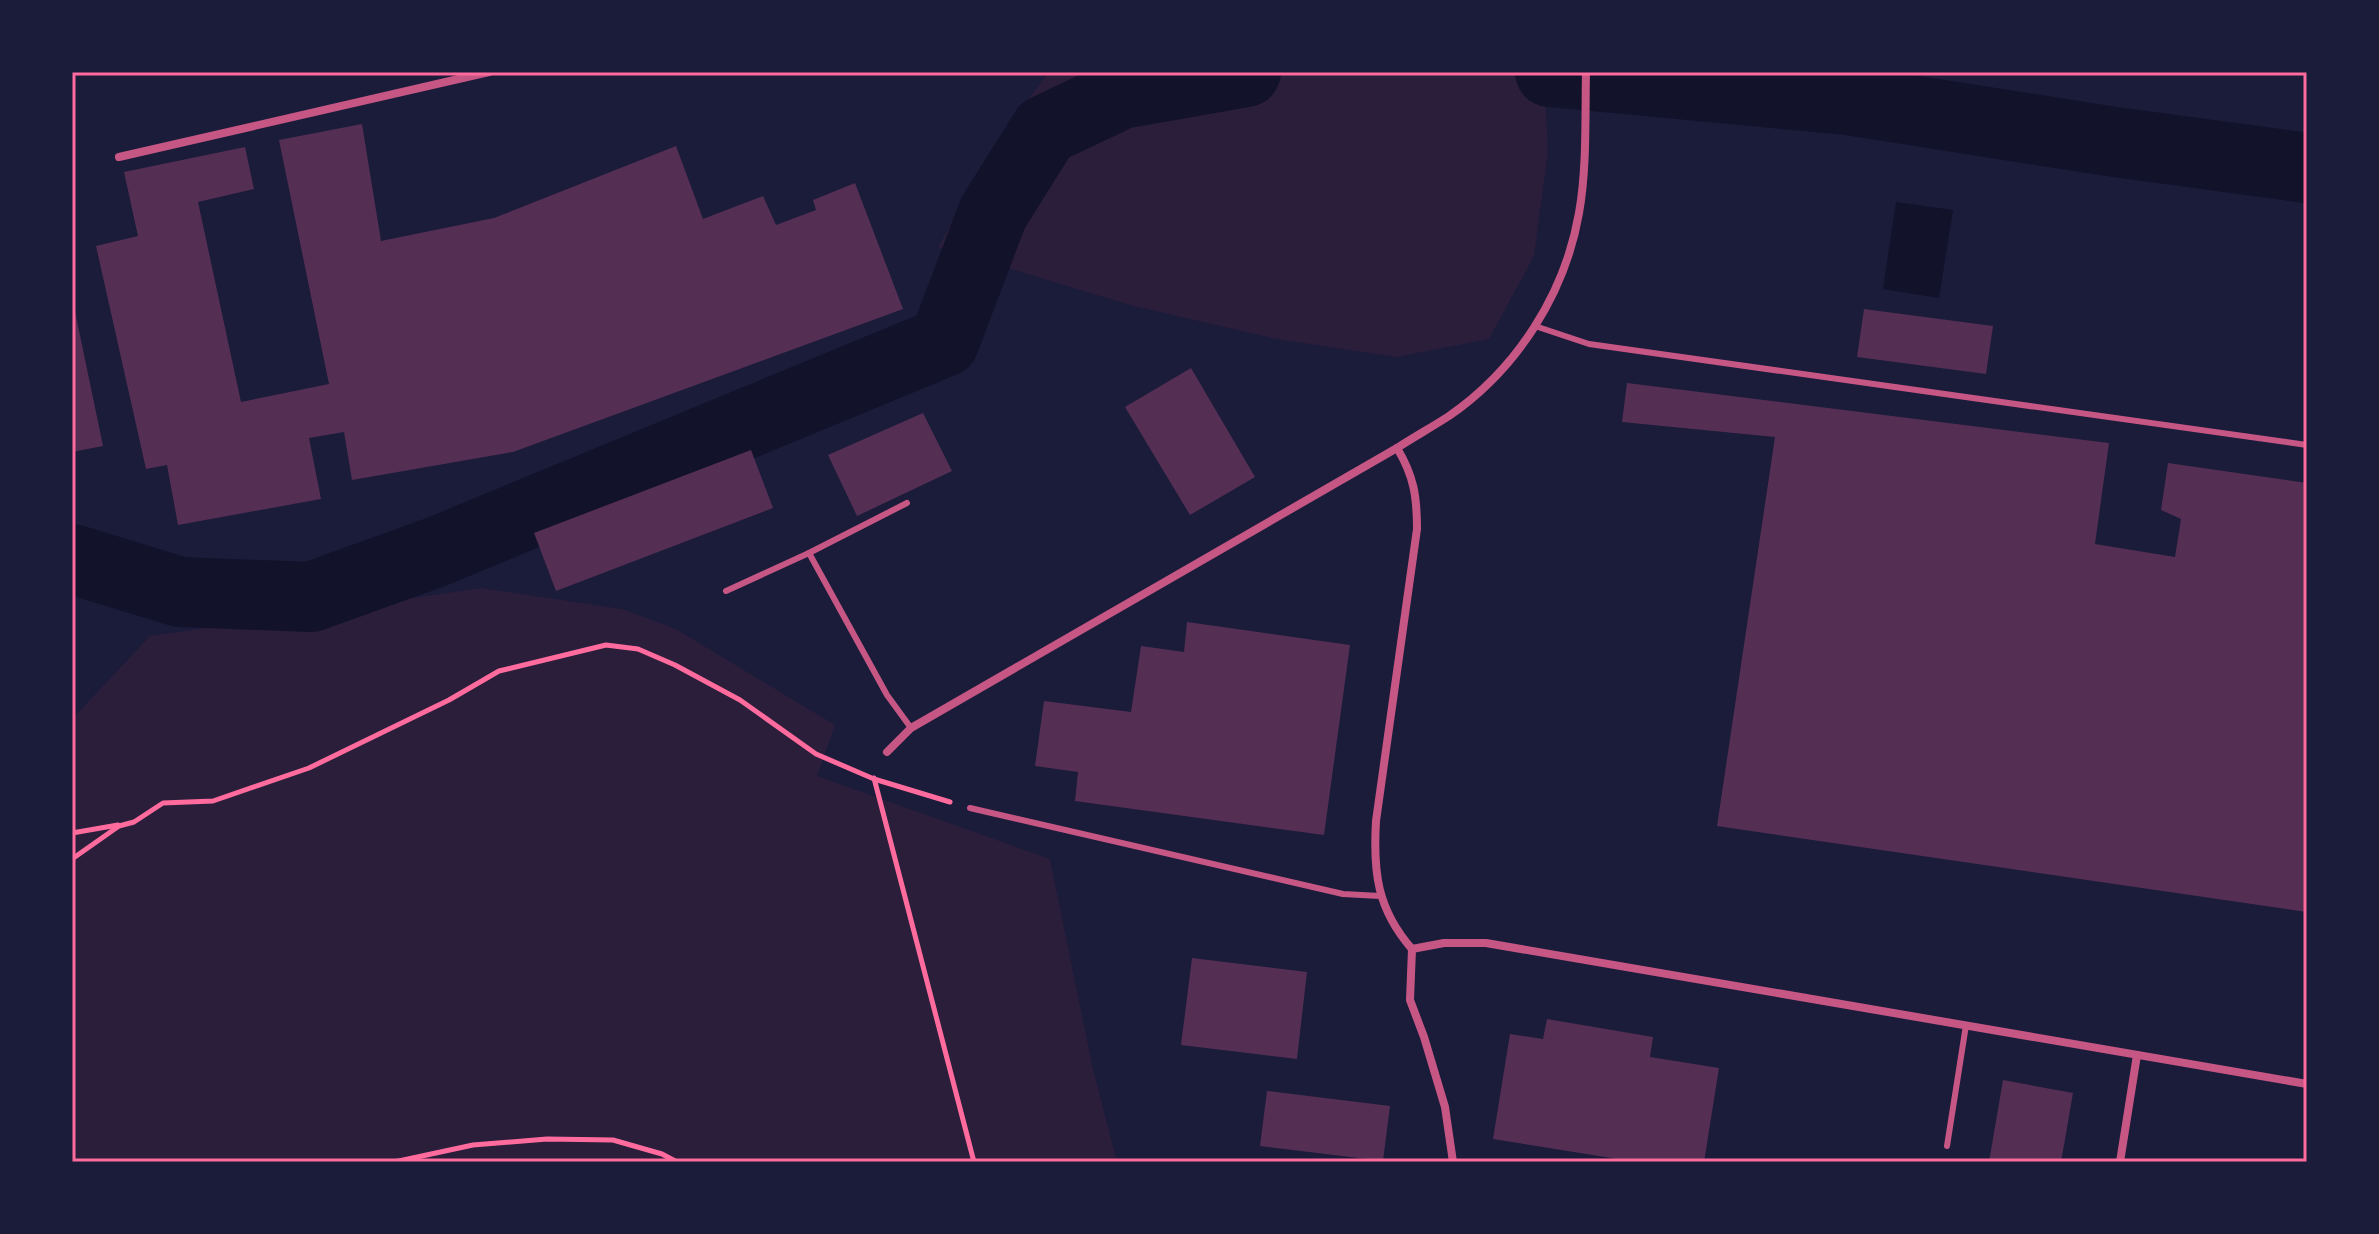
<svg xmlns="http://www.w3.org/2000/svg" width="2379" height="1234" font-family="'IBM Plex Sans',sans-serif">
<rect width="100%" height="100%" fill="#1b1b3a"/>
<g fill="#2a1e3b">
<polygon points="1049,72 1544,72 1548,152 1534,256 1489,339 1396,357 1276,339 1130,305 938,247 1014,118"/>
<polygon points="481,588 622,609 676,629 835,725 817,776 1050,859 1092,1065 1117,1162 72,1162 72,719 150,636"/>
</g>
<polygon fill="#12122b" points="1896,202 1953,210 1939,298 1883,289"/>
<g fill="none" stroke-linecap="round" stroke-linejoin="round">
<g stroke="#12122b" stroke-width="70">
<polyline points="1550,72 1847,100 2115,142 2307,168"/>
<polyline points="72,559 180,592 311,597 436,552 944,342 993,213 1045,130 1121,94 1246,72"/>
</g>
</g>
<g fill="#542f53">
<polygon points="362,124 381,241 494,218 676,146 703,219 763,196 776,225 816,210 813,200 855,183 903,309 513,452 352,480 344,432 309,438 321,499 178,525 167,465 146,469 96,246 138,236 124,172 245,147 254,189 198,202 241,402 329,384 279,140"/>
<polygon points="72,297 103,446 72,452"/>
<polygon points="1864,309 1993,326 1986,374 1857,357"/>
<polygon points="1191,368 1255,477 1190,515 1125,407"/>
<polygon points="1627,383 2109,443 2095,544 2175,557 2181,519 2161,510 2168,463 2307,483 2307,912 1717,826 1775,437 1622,422"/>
<polygon points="923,413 952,471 857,516 828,455"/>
<polygon points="751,450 773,508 556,591 534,533"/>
<polygon points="1187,622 1350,645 1324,835 1075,801 1078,772 1035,766 1044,701 1131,712 1141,646 1184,652"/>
<polygon points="1192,958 1307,972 1297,1059 1181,1045"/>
<polygon points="1547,1019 1653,1037 1650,1057 1719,1068 1704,1162 1636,1162 1493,1139 1510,1034 1543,1039"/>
<polygon points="2003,1080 2073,1093 2061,1162 1989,1162"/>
<polygon points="1267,1091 1390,1106 1383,1161 1260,1146"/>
</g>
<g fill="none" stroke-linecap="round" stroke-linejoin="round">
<g stroke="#ff6b9d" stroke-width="5">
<polyline points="874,778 974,1162"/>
<polyline points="72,833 118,825"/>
<polyline points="72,859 119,826 134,822 163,803 213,801 309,768 449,700 499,671 606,645 638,649 675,665 740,700 816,754 874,779 950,802"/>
<polyline points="394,1162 473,1145 547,1139 613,1140 662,1154 677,1162"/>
</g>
<g stroke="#c65784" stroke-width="6">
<polyline points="1535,326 1589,344 2307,445"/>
<polyline points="809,553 887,695 911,728"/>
<polyline points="726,591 809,553 907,503"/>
<polyline points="970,808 1343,894 1380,896"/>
<polyline points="1947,1146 1966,1025"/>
</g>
<g stroke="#c65784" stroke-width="8">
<polyline points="119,157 489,72"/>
<path d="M1397 448C1414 476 1417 497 1417 529L1376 821C1373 872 1377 909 1412 949L1410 1000 1424 1037 1445 1107 1453 1162"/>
<path d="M887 752 911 728 1397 448C1414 437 1432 427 1449 416 1517 369 1565 294 1579 213 1587 168 1585 118 1586 72"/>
<polyline points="1412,949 1444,943 1486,943 2307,1084"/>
<polyline points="2120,1162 2137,1055"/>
</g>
</g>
<rect width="2379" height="1234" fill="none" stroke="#1b1b3a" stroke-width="148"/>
<rect x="74" y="74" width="2231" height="1086" fill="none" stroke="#ff6b9d" stroke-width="3"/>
</svg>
